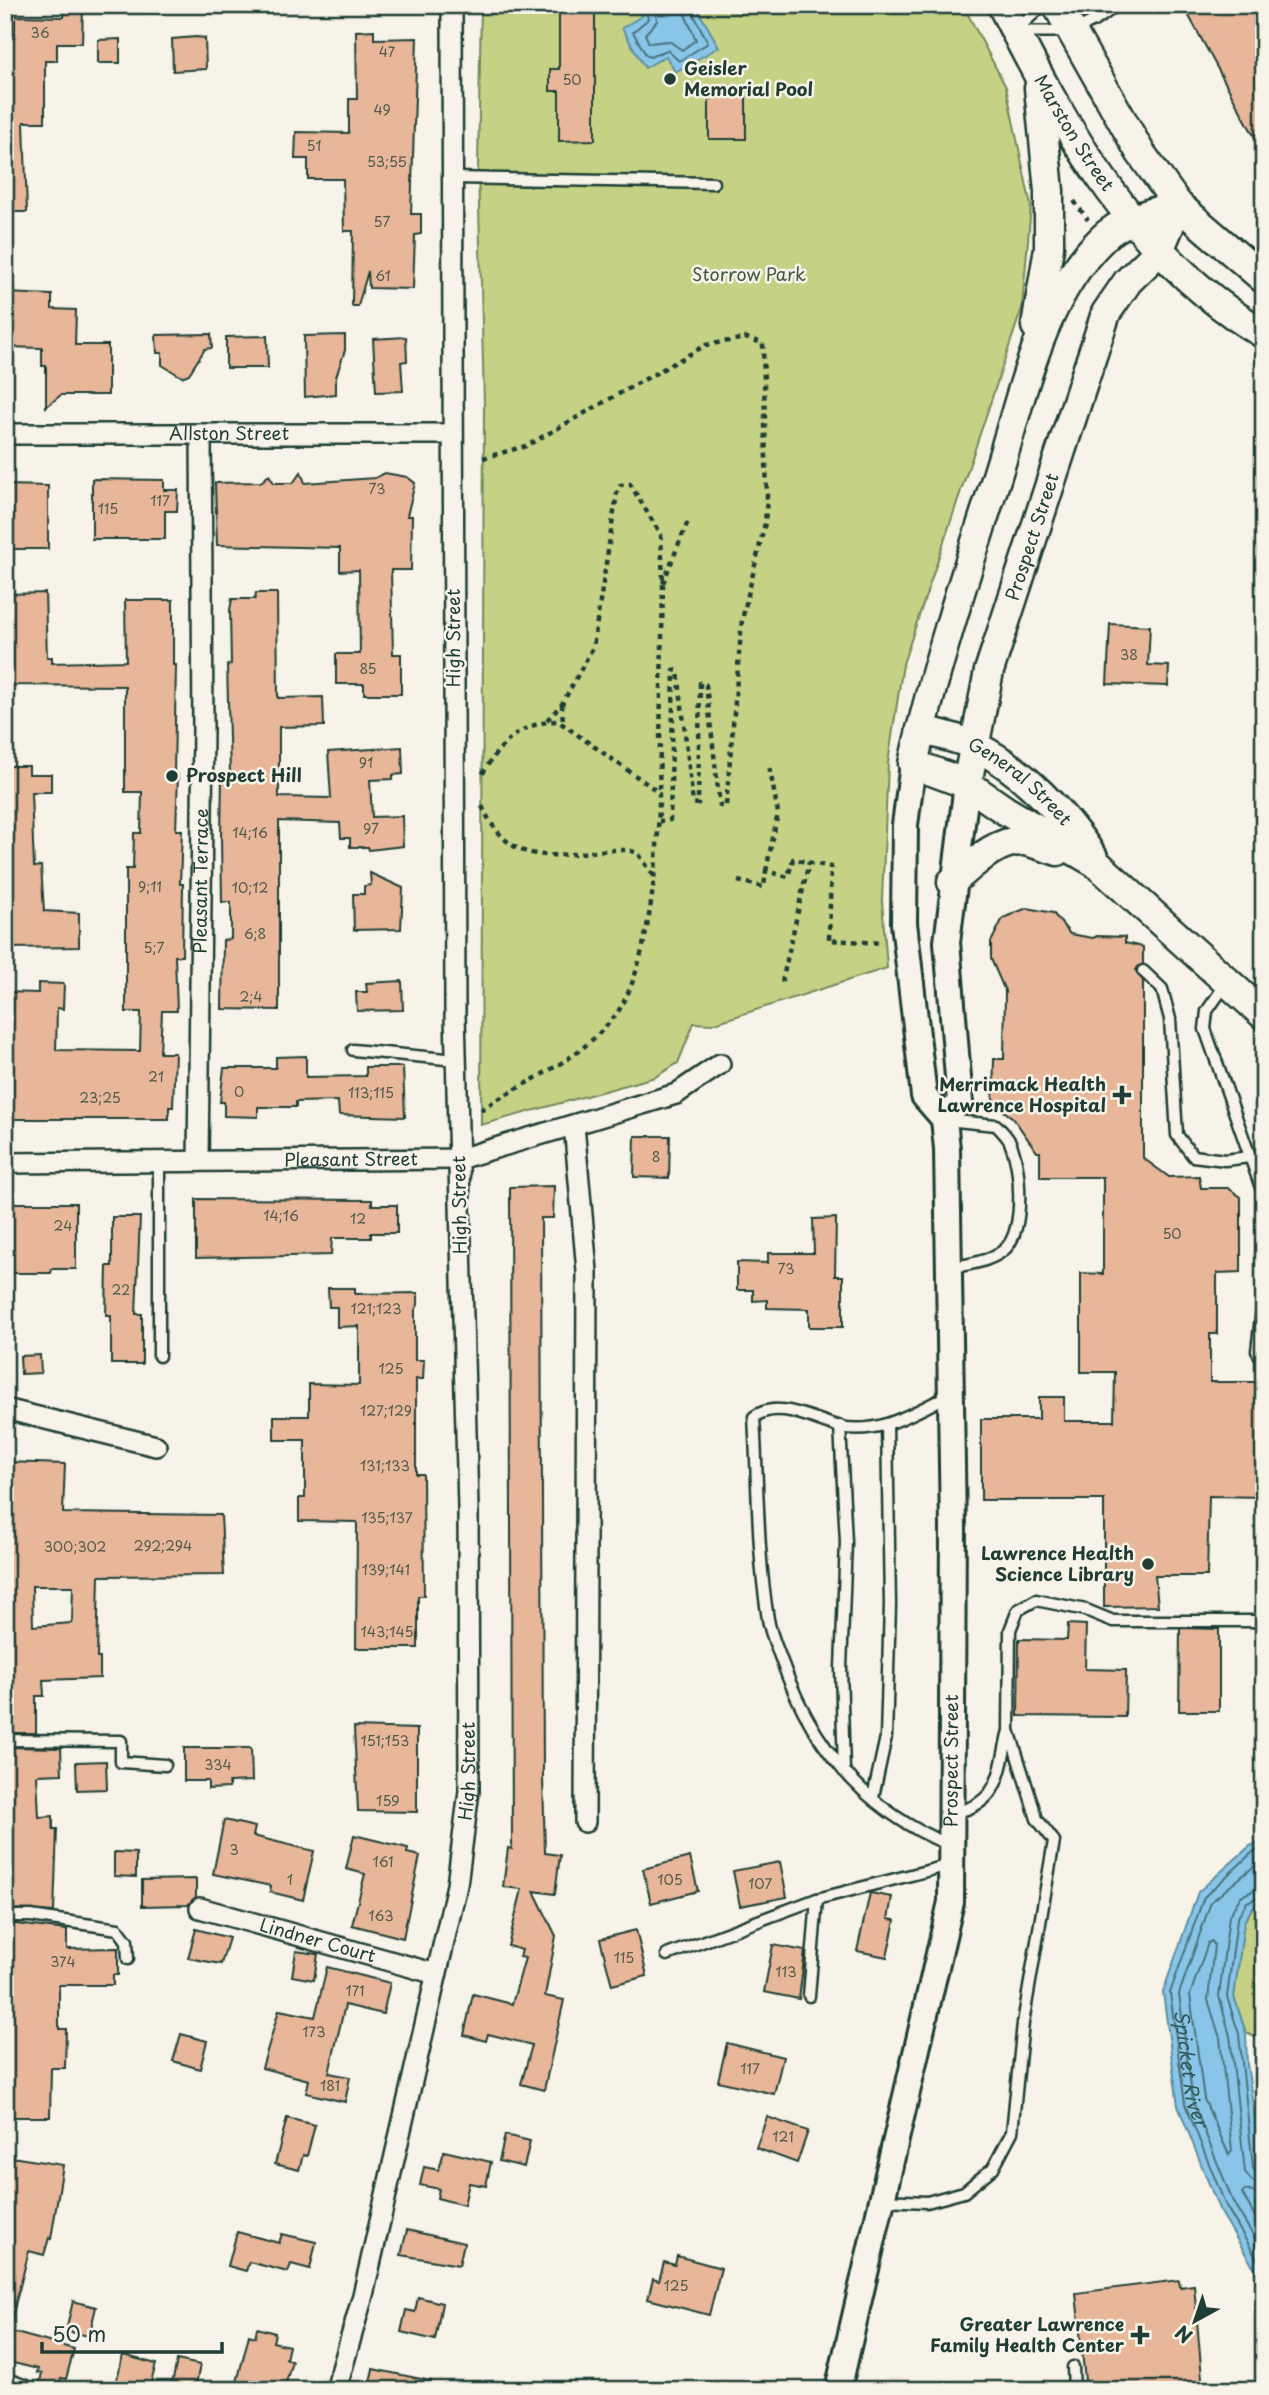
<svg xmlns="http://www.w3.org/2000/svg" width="1269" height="2395" font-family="'Playpen Sans',sans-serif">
<rect width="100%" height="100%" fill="#f7f3e8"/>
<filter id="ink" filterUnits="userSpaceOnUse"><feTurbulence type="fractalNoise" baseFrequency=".0143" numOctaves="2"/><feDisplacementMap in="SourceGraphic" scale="14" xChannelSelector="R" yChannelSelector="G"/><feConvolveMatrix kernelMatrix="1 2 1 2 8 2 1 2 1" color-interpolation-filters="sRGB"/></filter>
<g filter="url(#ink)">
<g fill="#c5d285" stroke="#72885c" stroke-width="2">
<polygon points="481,5 963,5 1006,87 1031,206 1022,308 903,664 888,763 882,900 887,968 712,1024 694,1023 678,1063 655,1077 481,1125 484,402 478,167"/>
<polygon points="1264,1900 1264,2041 1246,2033 1234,1997 1244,1922 1252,1908"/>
</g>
<g fill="#88c5e8" stroke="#5e8fa0" stroke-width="2">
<polygon points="637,5 695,5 719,47 675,72 666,56 645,68 622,28 642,16"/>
<polygon points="1264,1841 1264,1901 1252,1908 1244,1922 1234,1997 1246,2033 1247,2064 1264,2181 1264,2285 1219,2209 1178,2106 1163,1992 1198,1892 1250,1846"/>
</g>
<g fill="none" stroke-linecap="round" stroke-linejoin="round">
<g stroke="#49737c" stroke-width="2">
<polyline points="645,5 648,19 633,32 646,55 650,57 667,50 679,61 708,43 689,5"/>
<polyline points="655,5 657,21 645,34 649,43 669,41 682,50 696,40 681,5"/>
<polyline points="1264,1848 1253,1852 1204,1897 1170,1993 1185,2104 1226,2206 1264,2271"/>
<path id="s1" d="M1264 1858 1211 1902 1179 1994 1193 2102 1233 2202 1264 2254"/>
<polyline points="1264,1886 1241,1896 1229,1916 1219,1996 1230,2036 1245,2172 1252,2181 1264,2184"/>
<polyline points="1264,1895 1247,1902 1237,1919 1227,1997 1239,2034 1253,2168 1257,2174 1264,2175"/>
<polygon points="1212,1941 1214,1945 1208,2000 1220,2038 1232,2151 1229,2155 1204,2099 1190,1995 1208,1943"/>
<polyline points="1264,2195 1245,2190 1242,2193 1264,2233"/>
</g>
</g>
<g fill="#e8b799" stroke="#1f3d34" stroke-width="2" fill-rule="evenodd">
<polygon points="559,5 595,5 595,140 559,141 559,91 550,91 550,69 559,69"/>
<polygon points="1183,5 1264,5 1264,154"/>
<polygon points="65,7 83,8 82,43 57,43 57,61 45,61 45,122 24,122 27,212 5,212 5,78 11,78 12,36 15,36 15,16 64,17"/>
<polygon points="374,30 374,39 417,38 411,214 421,214 421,234 415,235 413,289 369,288 368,271 358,306 352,306 353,231 344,231 343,179 308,179 308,159 295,159 296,132 349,133 349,99 357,99 356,31"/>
<polygon points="196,37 205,38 206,69 173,71 172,39"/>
<polygon points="120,39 120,63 98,63 98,40"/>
<rect x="709" y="96" width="37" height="43"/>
<polygon points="5,293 52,295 52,309 76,310 75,345 108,345 108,395 61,395 46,407 46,366 42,366 42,348 5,347"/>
<polygon points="211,334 212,348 205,349 189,374 182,377 162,365 162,353 157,353 156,335"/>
<polygon points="345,335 345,350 336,377 336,394 305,397 304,336"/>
<polygon points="267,336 268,368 226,368 226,337"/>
<polygon points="406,337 407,361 401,362 403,391 376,392 373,339"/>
<polygon points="301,472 305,483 375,478 385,473 407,477 415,483 407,516 412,516 411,570 391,570 393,654 401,654 401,694 364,694 364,684 336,684 336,654 360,654 359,570 340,571 340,548 217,545 215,483 261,482 269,475 274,483 293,483"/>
<polygon points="92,479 164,480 164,490 178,490 177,511 165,511 165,539 92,539"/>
<polygon points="5,485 48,486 48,549 5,549"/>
<polygon points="45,593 47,657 52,657 52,663 126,661 125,600 173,600 173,665 176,665 174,775 178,775 176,830 182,830 180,884 183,884 182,956 175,956 177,1011 162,1011 160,1053 175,1053 173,1107 169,1107 169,1119 5,1119 5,992 38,993 38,983 64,984 63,1009 57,1008 56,1050 140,1051 141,1012 126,1012 126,869 133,869 134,833 141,833 142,792 125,792 125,686 5,685 5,594"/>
<polygon points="256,593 277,593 278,698 323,697 324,726 279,727 279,797 331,798 328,752 402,747 403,774 393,775 393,779 370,780 372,817 402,816 403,846 369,850 368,847 350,847 350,838 341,838 340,823 279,821 279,1010 222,1009 223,940 231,939 231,902 222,902 221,838 222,775 230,774 227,665 231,664 230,610 232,599 255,599"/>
<polygon points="1110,624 1150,626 1148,665 1169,666 1168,686 1107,684"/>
<polygon points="5,766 29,766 29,774 51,774 51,792 31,792 34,867 41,866 44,911 79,913 79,947 5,948"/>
<polygon points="370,873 403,888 401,929 354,930 353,894 364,894 364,886 371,885"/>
<polygon points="1027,908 1053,913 1070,934 1093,938 1097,936 1125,937 1125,943 1143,947 1143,964 1136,970 1143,981 1143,1158 1169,1177 1199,1176 1201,1188 1228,1188 1241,1197 1241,1272 1217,1273 1217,1334 1210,1334 1210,1382 1264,1382 1264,1497 1209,1496 1207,1576 1155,1576 1158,1606 1104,1607 1104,1500 981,1500 981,1419 1039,1419 1039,1397 1064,1397 1064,1421 1114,1421 1115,1372 1081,1372 1081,1273 1103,1274 1103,1177 1040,1177 1040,1152 1037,1152 1013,1118 993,1103 994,1059 1004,1059 1005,991 991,959 991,942 1003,918"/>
<polygon points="402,981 403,1010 357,1011 356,992 367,992 366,983"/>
<polygon points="306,1056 306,1077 366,1076 366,1067 403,1067 405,1117 339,1115 338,1101 296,1102 296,1107 258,1107 258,1117 224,1116 224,1102 220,1102 224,1068 276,1068 276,1057"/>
<polygon points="635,1136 670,1136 669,1178 634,1177"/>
<polygon points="554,1186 553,1218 541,1218 543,1778 545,1853 560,1855 555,1894 534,1891 556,1936 545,1996 564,2000 544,2090 521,2084 532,2045 488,2034 486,2041 464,2035 473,1994 512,2004 525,1958 520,1957 522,1950 508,1946 522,1889 503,1887 508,1848 512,1849 510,1187"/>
<polygon points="196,1199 372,1200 372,1205 397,1205 397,1233 371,1233 371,1238 332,1238 331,1255 196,1258"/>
<polygon points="5,1203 76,1203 76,1269 52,1269 51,1273 5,1273"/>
<polygon points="112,1217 140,1217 136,1314 142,1314 142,1364 111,1364 111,1315 106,1315 107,1266 112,1266"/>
<polygon points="836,1218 835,1276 843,1276 843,1327 809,1327 809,1309 767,1308 767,1300 753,1301 753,1290 737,1290 737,1262 768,1263 768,1253 814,1253 813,1219"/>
<polygon points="328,1288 355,1288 355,1294 418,1293 418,1305 415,1310 415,1360 424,1360 423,1379 416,1379 416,1474 423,1474 424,1596 418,1596 418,1648 356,1648 357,1522 299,1521 299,1498 305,1498 305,1440 274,1440 274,1416 309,1416 309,1384 359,1385 359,1326 337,1327 337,1307 329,1307"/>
<polygon points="40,1355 41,1373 21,1374 20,1356"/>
<path d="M5 1462 65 1464 63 1513 221 1515 224 1575 99 1576 97 1658H100V1678L43 1680 44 1696H36V1733H6ZM32 1586H73L72 1623 33 1626Z"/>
<polygon points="1068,1624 1086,1625 1085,1669 1126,1670 1125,1717 1018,1716 1019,1639 1067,1640"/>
<polygon points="1180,1628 1219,1629 1219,1711 1179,1711"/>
<polygon points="354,1727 417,1729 417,1812 358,1811"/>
<polygon points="6,1747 61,1748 62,1774 37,1775 39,1817 53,1816 53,1829 57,1829 54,1912 7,1909"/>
<polygon points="184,1748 251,1748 252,1781 229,1782 229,1788 208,1789 208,1781 184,1781"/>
<polygon points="106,1761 107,1789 77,1790 76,1762"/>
<polygon points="224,1820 255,1827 253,1836 314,1851 303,1900 270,1892 271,1886 213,1874"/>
<polygon points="354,1835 408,1848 407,1853 420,1856 403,1938 352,1925 365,1874 346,1869"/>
<polygon points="114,1852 136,1853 136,1877 114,1876"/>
<polygon points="690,1857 698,1891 651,1903 643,1869"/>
<polygon points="780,1862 787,1897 740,1906 733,1871"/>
<polygon points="196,1879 196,1897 188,1905 142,1906 142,1880"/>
<polygon points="870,1893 892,1897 888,1919 895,1920 887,1957 857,1951"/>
<polygon points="7,1923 67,1930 67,1949 118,1948 118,1975 113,1975 113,1985 59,1985 59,2029 66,2029 65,2068 51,2068 50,2117 5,2117"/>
<polygon points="196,1929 229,1938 221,1964 188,1958"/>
<polygon points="636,1930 647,1976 612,1985 600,1939"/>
<polygon points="773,1945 805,1951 799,1999 764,1992"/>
<polygon points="296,1951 318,1954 314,1980 292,1976"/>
<polygon points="327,1967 390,1983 383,2014 345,2005 329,2073 350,2077 345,2102 306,2093 309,2080 262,2068 279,2010 315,2017"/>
<polygon points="181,2034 207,2041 200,2069 173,2061"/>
<polygon points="727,2043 783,2057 774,2094 718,2081"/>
<polygon points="767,2117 808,2131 797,2163 756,2148"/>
<polygon points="287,2118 315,2125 307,2156 303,2155 299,2170 275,2164"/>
<polygon points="505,2135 530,2141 524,2167 499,2161"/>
<polygon points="444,2151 491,2162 486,2186 469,2183 464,2205 437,2198 439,2189 420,2185 424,2167 439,2170"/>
<polygon points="5,2156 63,2165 51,2239 49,2238 44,2255 29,2251 12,2317 5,2316"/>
<polygon points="407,2230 464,2243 459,2265 401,2255"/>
<polygon points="237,2232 279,2243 282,2234 316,2242 310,2269 291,2264 288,2272 249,2262 246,2271 228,2266"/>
<polygon points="677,2256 721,2268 709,2315 648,2299 653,2279 659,2281 664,2262 675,2265"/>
<polygon points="1179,2280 1180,2287 1194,2285 1203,2390 1086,2390 1076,2293"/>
<polygon points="418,2297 442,2303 435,2340 401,2332 406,2310 415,2312"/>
<polygon points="73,2301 96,2307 89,2336 66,2331"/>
<polygon points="257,2328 275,2333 273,2342 289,2346 286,2359 292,2361 284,2390 235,2390 249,2335 255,2337"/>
<polygon points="5,2330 74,2349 66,2379 61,2378 59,2386 40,2381 42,2374 37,2373 38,2369 5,2361"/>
<polygon points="123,2355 156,2364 149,2390 114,2390"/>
<polygon points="177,2360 200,2365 195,2390 172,2384"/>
<polygon points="373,2369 431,2381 430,2390 368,2390"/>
</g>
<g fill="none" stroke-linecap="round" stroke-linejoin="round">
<defs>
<g id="service">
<polyline points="1018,28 1043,5"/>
<path d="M1019 31C1062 32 1082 35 1116 5"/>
<polyline points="453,178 713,183"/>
<polyline points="1143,971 1162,989 1170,1019 1177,1135 1193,1156 1225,1160 1250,1157"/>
<polyline points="1225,985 1207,1011 1205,1029 1264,1196"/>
<polyline points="353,1050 456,1060"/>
<path d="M946 1120 996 1125C1001 1130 1007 1136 1010 1142 1021 1168 1025 1227 1006 1248 992 1262 968 1264 950 1268"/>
<polyline points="159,1161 159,1356"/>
<polyline points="1264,1292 1257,1351 1264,1362"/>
<path d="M948 1396C914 1412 881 1435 841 1427 814 1421 779 1398 754 1417 758 1483 757 1553 768 1619 770 1632 776 1646 781 1659 811 1745 864 1811 950 1845"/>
<polyline points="840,1426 846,1542 841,1668 844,1771"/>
<polyline points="5,1740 121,1741 121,1762 165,1765"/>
<polyline points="873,1797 886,1737 890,1605 887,1424"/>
<path d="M952 1813C1000 1804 999 1774 1008 1734"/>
<polyline points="5,1916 31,1916 118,1929 127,1941 128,1959"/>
<polyline points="667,1955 817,1899 950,1865"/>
<polyline points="809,1996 817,1899"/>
<polyline points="883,2200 927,2202 964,2192 993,2168 1012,2132 1023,2023 1054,1841 1037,1819 1009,1730 1010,1630 1018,1610 1036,1600 1086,1610 1113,1621 1253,1621 1264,1623"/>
<polyline points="1073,2367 1074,2390"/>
</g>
<g id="minor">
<path id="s2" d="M5 434H453"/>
<polyline points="574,1125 587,1271 585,1822"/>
<path id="s3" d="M198 1161 203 729 201 434"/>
<path id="s4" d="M5 1163 459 1159 676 1094 720 1064"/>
<polyline points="5,1409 156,1446"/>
<path id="s5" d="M200 1908 436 1974"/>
<polyline points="5,2383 24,2390"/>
<path id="s6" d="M336 2390 363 2295 457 1885 469 1791 468 1508 455 1014 452 5"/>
</g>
<g id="tertiary">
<polyline points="944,1119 960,1102 947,942 967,784"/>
<path id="s7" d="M838 2390 951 1902 953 1528 947 1149 944 1119 924 1096 904 923 905 825 913 764"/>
</g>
<g id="secondary">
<path id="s8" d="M1002 5C1065 131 1138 261 1264 334"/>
<polyline points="1057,5 1140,152 1178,205 1264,279"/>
<path d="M1178 205C1152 213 1122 219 1102 239 1039 301 1022 398 996 479 966 573 935 667 913 764L967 784 1006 811 1096 863 1264 1015"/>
<polyline points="1036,326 1049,248 1049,191 1039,88"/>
<path id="s9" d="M921 729C939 735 960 738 977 747 1024 771 1064 814 1093 857"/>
<path id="s10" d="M967 784 989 671 1106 313 1128 281 1159 251 1178 205"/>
<path d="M952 882C972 865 996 839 1025 841 1035 843 1047 848 1058 851"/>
</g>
</defs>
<use href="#service" stroke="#1f3d34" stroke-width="15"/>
<use href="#minor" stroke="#1f3d34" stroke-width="24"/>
<use href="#tertiary" stroke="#1f3d34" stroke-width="30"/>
<use href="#secondary" stroke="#1f3d34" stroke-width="33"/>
<g stroke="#1f3d34" stroke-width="4.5" stroke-dasharray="5 5" stroke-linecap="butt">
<polyline points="1074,201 1088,220"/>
<polyline points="483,458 526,446 706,345 746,338 763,343 767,499 765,523 742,620 726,806 720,806 706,685 700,683 698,804 693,803 678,671 674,670 670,820 659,821"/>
<polyline points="663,583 688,521"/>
<polyline points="562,704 563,725"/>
<polyline points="547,720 562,704 593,647 617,493 620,485 630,484 661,535 663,584 659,794"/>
<path d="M482 806C516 880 567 848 628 850L638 853 654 876"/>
<polyline points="766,871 778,813 769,765"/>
<polyline points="738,881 764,887 766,871 788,877 793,859 831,867 829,940 883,943"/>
<polyline points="782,982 809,862"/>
<path d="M481 1110C515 1087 555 1071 586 1045 599 1034 614 1020 622 1005 650 956 659 851 659 794L653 788 558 721C522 722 498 745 482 775"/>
<polyline points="1264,1952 1259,1960 1264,1983"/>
</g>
<use href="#service" stroke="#f7f3e8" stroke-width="10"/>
<use href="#minor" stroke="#f7f3e8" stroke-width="19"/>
<use href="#tertiary" stroke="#f7f3e8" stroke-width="24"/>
<use href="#secondary" stroke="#f7f3e8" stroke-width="28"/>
</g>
</g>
<g fill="#1f3d34" stroke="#f7f3e8" stroke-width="2.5">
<circle cx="670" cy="79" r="7"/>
<circle cx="172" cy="776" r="7"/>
<path d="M1118.5 1084.5h7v7h7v7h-7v7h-7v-7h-7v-7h7z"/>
<circle cx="1148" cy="1564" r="7"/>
<path d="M1136.5 2324.5h7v7h7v7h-7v7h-7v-7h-7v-7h7z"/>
</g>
<g text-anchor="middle" stroke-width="5" stroke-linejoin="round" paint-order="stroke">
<g font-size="14" fill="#515c4d">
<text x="40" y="38">36</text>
<text x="387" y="57">47</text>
<text x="572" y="85">50</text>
<text x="382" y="115">49</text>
<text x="314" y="151">51</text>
<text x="387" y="167">53;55</text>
<text x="382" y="227">57</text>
<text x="383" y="281">61</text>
<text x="377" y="494">73</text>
<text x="160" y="506">117</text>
<text x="108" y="514">115</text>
<text x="1129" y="660">38</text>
<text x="368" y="674">85</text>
<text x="366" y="768">91</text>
<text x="371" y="834">97</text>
<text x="250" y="838">14;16</text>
<text x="150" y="892">9;11</text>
<text x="250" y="893">10;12</text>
<text x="255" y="939">6;8</text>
<text x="154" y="953">5;7</text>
<text x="251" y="1002">2;4</text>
<text x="156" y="1082">21</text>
<text x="239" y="1097">0</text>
<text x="371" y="1098">113;115</text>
<text x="100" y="1103">23;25</text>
<text x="656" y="1162">8</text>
<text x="281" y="1221">14;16</text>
<text x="358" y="1224">12</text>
<text x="63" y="1231">24</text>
<text x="1172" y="1239">50</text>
<text x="786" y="1274">73</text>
<text x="121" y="1295">22</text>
<text x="376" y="1314">121;123</text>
<text x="391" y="1374">125</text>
<text x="386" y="1416">127;129</text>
<text x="385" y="1471">131;133</text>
<text x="387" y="1523">135;137</text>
<text x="163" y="1551">292;294</text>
<text x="75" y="1552">300;302</text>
<text x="386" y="1575">139;141</text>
<text x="387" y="1637">143;145</text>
<text x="385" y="1746">151;153</text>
<text x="218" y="1770">334</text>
<text x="388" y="1806">159</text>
<text x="234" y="1855">3</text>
<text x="383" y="1867">161</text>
<text x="290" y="1885">1</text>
<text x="670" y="1885">105</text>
<text x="760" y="1889">107</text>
<text x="381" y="1921">163</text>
<text x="624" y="1963">115</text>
<text x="63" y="1967">374</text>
<text x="786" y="1977">113</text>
<text x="355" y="1996">171</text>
<text x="314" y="2037">173</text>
<text x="750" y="2074">117</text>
<text x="330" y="2091">181</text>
<text x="783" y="2142">121</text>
<text x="676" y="2291">125</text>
</g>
<g font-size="18" font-weight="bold" fill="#1f3d34" stroke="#f7f3e8" text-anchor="end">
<text x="684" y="75" text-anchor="start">Geisler<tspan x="684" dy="21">Memorial Pool</tspan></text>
<text x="186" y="782" text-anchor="start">Prospect Hill</text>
<text x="1106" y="1091">Merrimack Health<tspan x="1106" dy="21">Lawrence Hospital</tspan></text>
<text x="1134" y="1560">Lawrence Health<tspan x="1134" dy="21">Science Library</tspan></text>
<text x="1124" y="2331">Greater Lawrence<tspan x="1124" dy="21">Family Health Center</tspan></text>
</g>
<g font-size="18" fill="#1f3d34" stroke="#f7f3e8">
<text dy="6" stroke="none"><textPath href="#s8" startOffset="147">Marston Street</textPath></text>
<text dy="6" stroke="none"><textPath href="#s2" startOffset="224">Allston Street</textPath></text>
<text dy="6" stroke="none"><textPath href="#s10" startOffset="256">Prospect Street</textPath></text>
<text transform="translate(454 638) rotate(-90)" y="6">High Street</text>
<text dy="6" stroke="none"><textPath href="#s9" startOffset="114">General Street</textPath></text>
<text dy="6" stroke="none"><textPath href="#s3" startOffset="280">Pleasant Terrace</textPath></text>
<text dy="6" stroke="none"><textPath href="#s4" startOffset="346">Pleasant Street</textPath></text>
<text transform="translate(460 1205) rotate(-91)" y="6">High Street</text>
<text dy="6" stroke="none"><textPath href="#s7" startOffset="642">Prospect Street</textPath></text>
<text dy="6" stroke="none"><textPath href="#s6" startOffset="634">High Street</textPath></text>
<text dy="6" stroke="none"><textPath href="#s5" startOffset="122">Lindner Court</textPath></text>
</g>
<g font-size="18" fill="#405b44" stroke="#f7f3e8">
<text x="749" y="281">Storrow Park</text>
</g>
<g font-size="19" font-style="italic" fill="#345858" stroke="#f7f3e8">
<text dy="7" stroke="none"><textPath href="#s1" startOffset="242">Spicket River</textPath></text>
</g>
</g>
<rect width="1269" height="2395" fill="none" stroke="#f7f3e8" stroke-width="28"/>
<rect x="14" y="14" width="1241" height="2367" fill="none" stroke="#1f3d34" stroke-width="2.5" filter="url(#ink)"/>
<g transform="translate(1195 2321) rotate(220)" stroke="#f7f3e8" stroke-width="5" paint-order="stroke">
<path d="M0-5L12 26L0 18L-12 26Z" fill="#1f3d34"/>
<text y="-10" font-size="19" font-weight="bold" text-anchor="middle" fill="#1f3d34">N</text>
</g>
<path d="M42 2342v10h180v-10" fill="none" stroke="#1f3d34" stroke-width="3.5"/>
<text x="52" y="2342" font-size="21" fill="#1f3d34" stroke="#f7f3e8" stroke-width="5" paint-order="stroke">50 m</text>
</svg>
